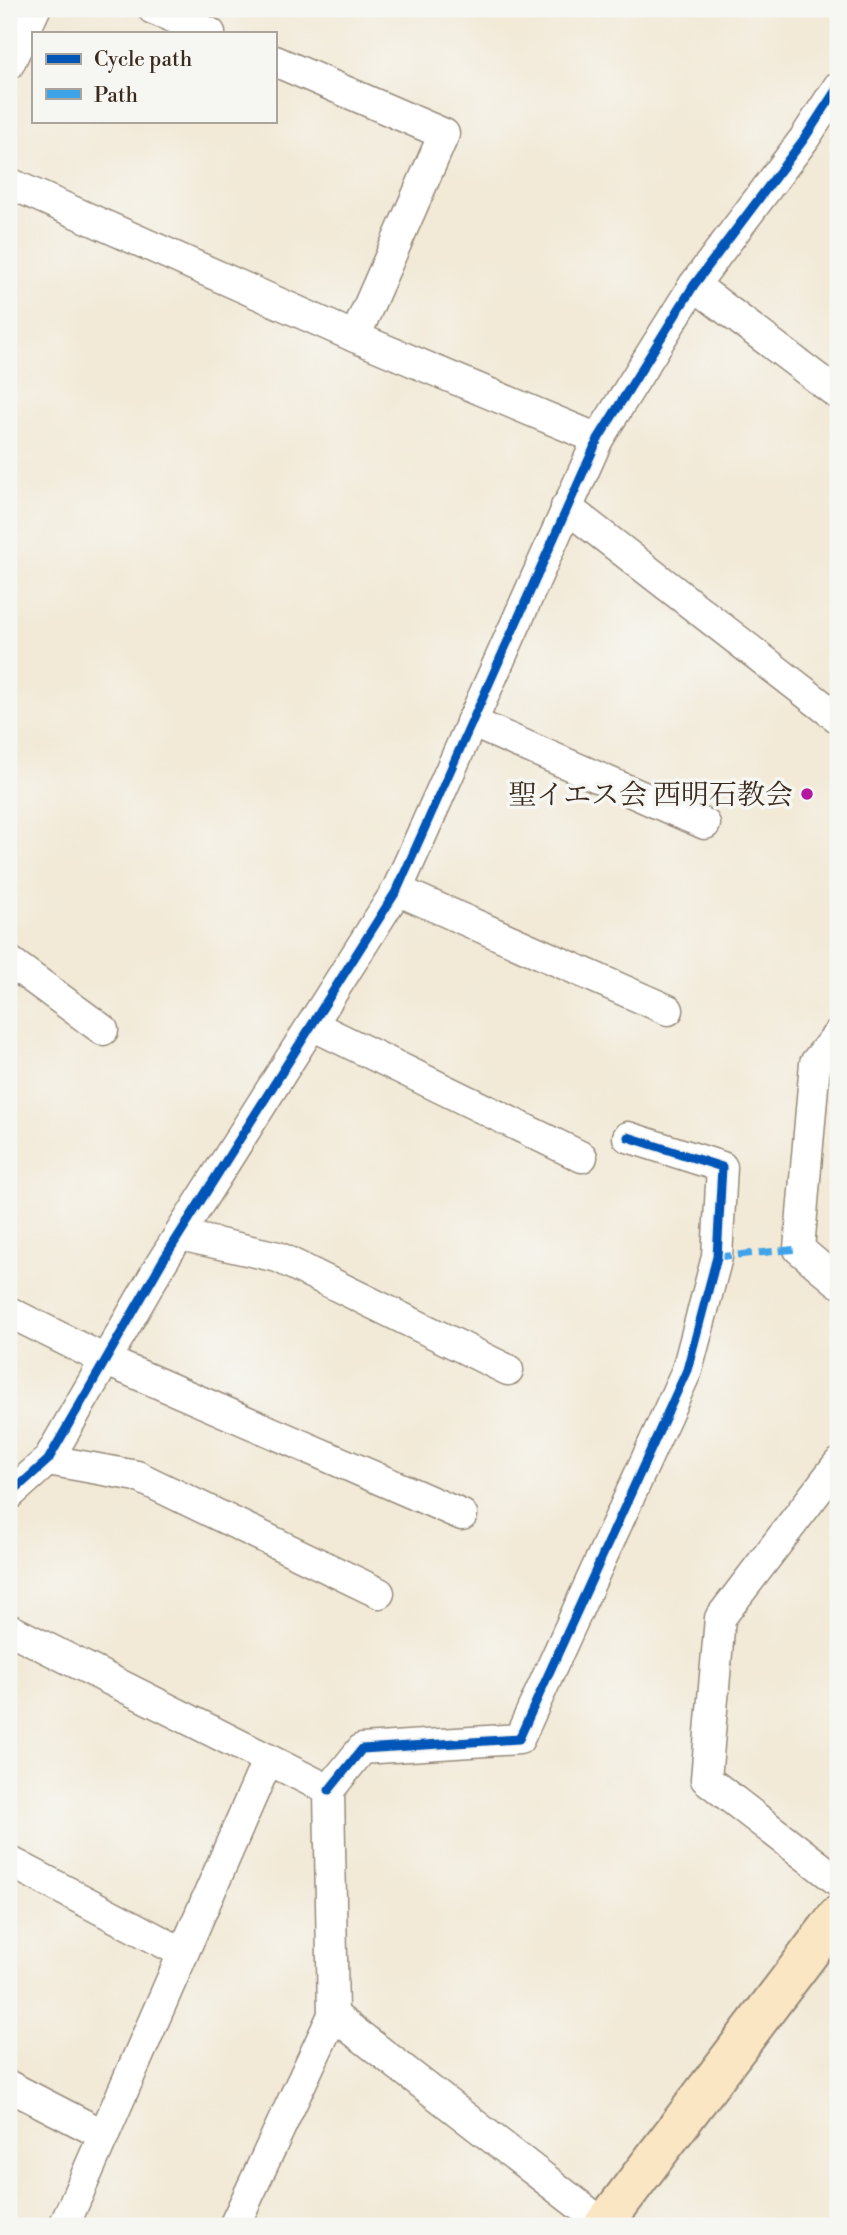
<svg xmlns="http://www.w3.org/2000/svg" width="847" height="2235" font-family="'Libre Bodoni','Noto Serif JP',serif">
<rect width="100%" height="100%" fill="#f6f6f2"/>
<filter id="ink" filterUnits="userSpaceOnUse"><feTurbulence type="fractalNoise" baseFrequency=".0143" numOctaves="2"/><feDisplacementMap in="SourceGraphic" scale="14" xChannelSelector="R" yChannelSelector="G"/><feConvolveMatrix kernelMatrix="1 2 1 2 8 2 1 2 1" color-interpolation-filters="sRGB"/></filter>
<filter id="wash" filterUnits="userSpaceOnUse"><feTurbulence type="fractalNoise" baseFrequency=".00686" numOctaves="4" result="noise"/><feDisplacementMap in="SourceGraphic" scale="28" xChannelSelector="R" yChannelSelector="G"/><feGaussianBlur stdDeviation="1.57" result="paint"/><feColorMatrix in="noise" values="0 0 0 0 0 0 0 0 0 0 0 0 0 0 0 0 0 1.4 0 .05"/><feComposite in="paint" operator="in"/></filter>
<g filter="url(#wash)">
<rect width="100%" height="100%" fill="#f2e9d6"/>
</g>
<g filter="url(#ink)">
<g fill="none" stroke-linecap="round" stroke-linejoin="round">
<defs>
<g id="street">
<polyline points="153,9 210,33"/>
<polyline points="275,61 444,134 355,337"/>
<polyline points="9,64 35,9"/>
<polyline points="9,183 355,337 598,439"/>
<polyline points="694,285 838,394"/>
<polyline points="566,507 838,718"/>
<polyline points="471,722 705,824"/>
<polyline points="397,890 668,1010"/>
<polyline points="9,961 103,1030"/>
<polyline points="312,1025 582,1157"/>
<polyline points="838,1034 815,1063 799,1249 838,1282"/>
<polyline points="180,1235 278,1257 508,1370"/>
<polyline points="9,1312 105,1360 462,1515"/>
<polyline points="48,1460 137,1476 379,1593"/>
<polyline points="838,1464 720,1618 706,1779 838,1881"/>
<polyline points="9,1495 48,1460 162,1262 397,890 598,439 694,285 804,139 838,87"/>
<polyline points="9,1629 329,1790 333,2015 234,2226"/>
<polyline points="329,1790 362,1749 519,1739 687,1370 717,1257 722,1167 628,1137"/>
<polyline points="9,1861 183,1953"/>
<polyline points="333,2015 606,2226"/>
<polyline points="9,2086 104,2135"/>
<polyline points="64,2226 268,1759"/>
</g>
<polyline id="secondary" points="604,2224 838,1915"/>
</defs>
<use href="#street" stroke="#968a7a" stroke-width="33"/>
<use href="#secondary" stroke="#968a7a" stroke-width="42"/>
<use href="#street" stroke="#fff" stroke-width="30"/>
<use href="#secondary" stroke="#fbe6c3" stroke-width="38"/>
<polyline stroke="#3fa3ea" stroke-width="7" stroke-dasharray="14 7" stroke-linecap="butt" points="717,1257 799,1249"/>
<defs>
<g id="cycleway">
<polyline points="9,1495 48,1460 162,1262 397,890 598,439 694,285 804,139 838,87"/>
<polyline points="329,1790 362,1749 519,1739 687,1370 717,1257 722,1167 628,1137"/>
</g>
</defs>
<use href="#cycleway" stroke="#f6f6f2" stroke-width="13"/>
<use href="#cycleway" stroke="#0057b8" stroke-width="9"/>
</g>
</g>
<circle fill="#b5179e" stroke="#f6f6f2" stroke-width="2.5" cx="807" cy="794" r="7"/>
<g text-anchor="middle" stroke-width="7" stroke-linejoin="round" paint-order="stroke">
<g font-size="28" fill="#3b2a1e" stroke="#f6f6f2" text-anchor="end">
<text x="793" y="804">聖イエス会 西明石教会</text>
</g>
</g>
<rect width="847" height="2235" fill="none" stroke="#f6f6f2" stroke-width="35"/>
<rect x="32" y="32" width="245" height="91" fill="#f6f6f2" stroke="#aba49d" stroke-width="2"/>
<rect x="46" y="54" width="35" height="10" fill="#0057b8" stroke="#aba49d" stroke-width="2"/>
<text x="94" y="66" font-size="21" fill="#3b2a1e">Cycle path</text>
<rect x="46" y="89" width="35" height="10" fill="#3fa3ea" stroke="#aba49d" stroke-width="2"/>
<text x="94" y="102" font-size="21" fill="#3b2a1e">Path</text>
</svg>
